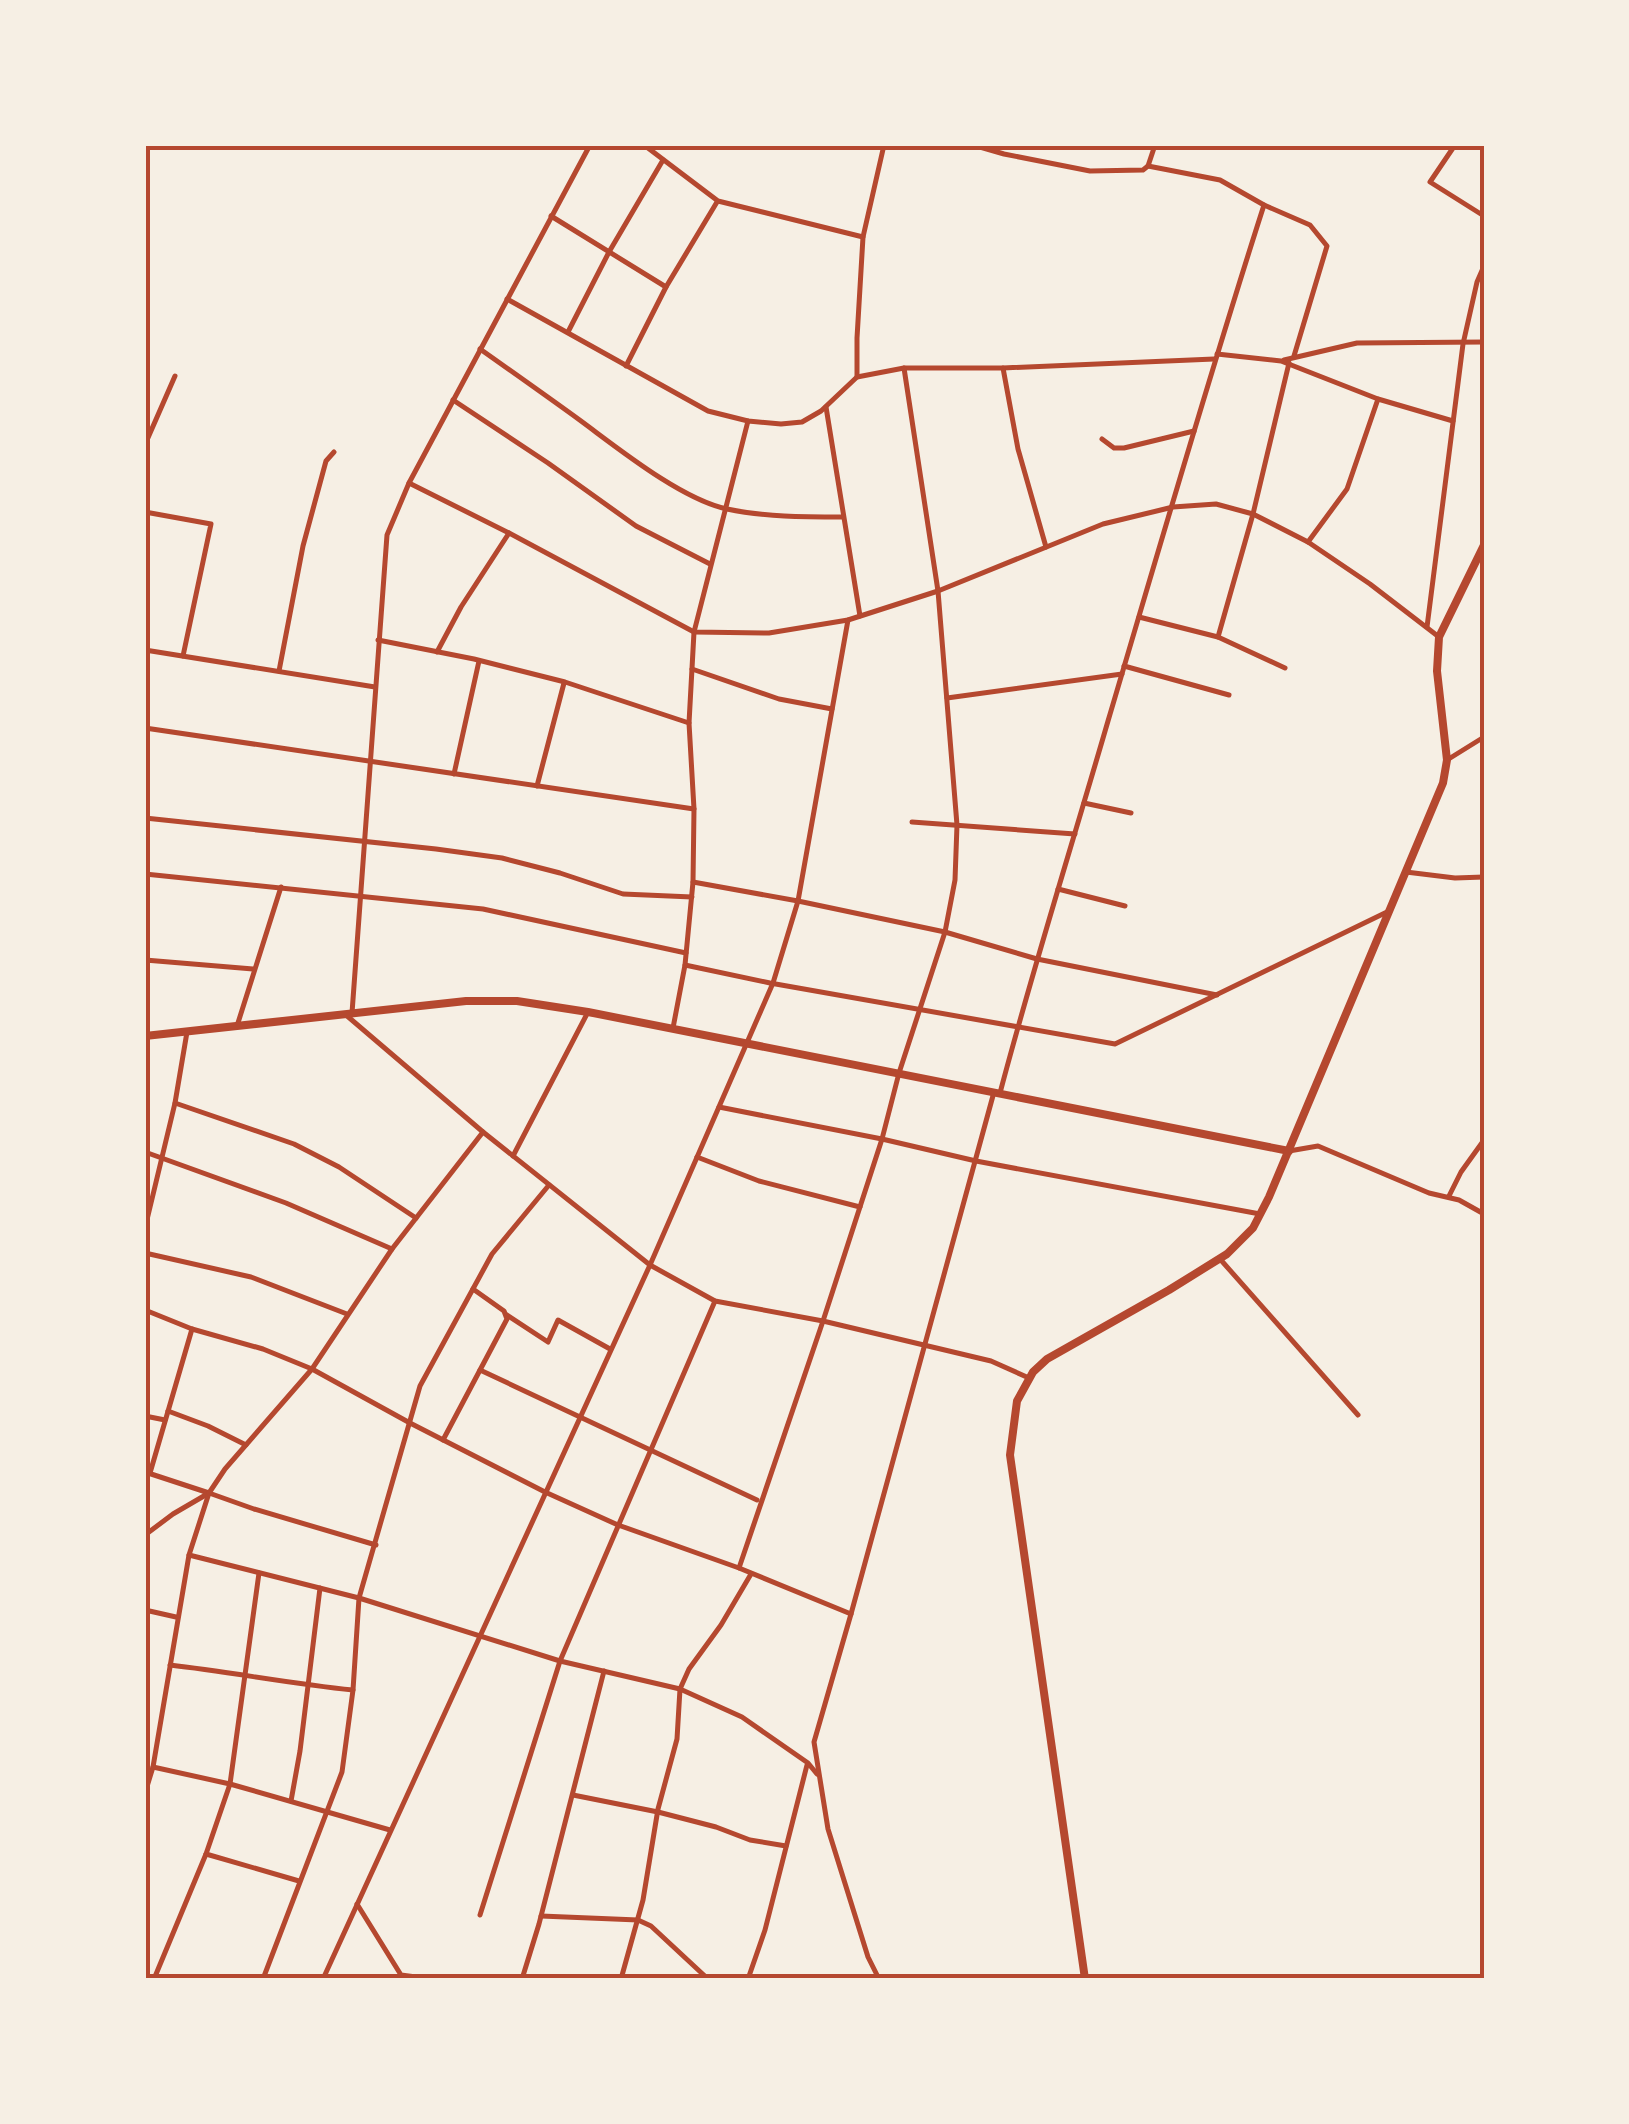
<svg xmlns="http://www.w3.org/2000/svg" width="1629" height="2124" font-family="'Archivo Narrow',sans-serif">
<rect width="100%" height="100%" fill="#f6efe4"/>
<g fill="none" stroke-linecap="round" stroke-linejoin="round">
<g stroke="#b5482f" stroke-width="5">
<polyline points="644,145 718,201 863,237"/>
<path d="M973 145 1004 154 1090 171 1143 170 1148 166 1220 180 1264 205C1209 376 1159 549 1108 721 1072 845 1033 968 1000 1093"/>
<polyline points="1455,145 1430,182 1484,216"/>
<polyline points="1148,166 1155,145"/>
<polyline points="1264,205 1310,225 1327,246 1294,356"/>
<polyline points="551,216 666,287"/>
<polyline points="507,299 708,411 748,421 781,424 802,422 821,411 857,377 904,368 1003,368 1214,359"/>
<polyline points="568,332 609,252 663,160"/>
<path d="M480 349C514 373 548 397 581 421 619 449 681 499 727 509 764 517 804 517 843 517"/>
<polyline points="1217,354 1281,361 1378,399 1453,421"/>
<polyline points="1284,360 1357,343 1484,342"/>
<polyline points="626,366 666,287 717,202"/>
<polyline points="1003,368 1018,449 1046,547"/>
<polyline points="857,377 857,338 863,237 884,145"/>
<polyline points="453,400 548,463 636,526 710,564"/>
<polyline points="826,407 860,616"/>
<polyline points="1102,439 1114,448 1124,448 1194,431"/>
<polyline points="145,451 147,440 175,376"/>
<polyline points="409,483 509,533 694,632 769,633 848,620 938,591 1103,524 1173,507 1216,504 1253,514 1308,542 1370,584 1439,637"/>
<polyline points="145,512 211,524 183,656"/>
<polyline points="1308,542 1347,489 1378,399"/>
<polyline points="1139,617 1218,637 1285,668"/>
<polyline points="1427,627 1463,344 1477,282 1484,266"/>
<polyline points="1218,637 1253,514 1289,363"/>
<polyline points="378,640 474,659 565,682 689,723"/>
<polyline points="145,650 375,687"/>
<polyline points="437,652 461,607 509,533"/>
<polyline points="1124,666 1229,695"/>
<polyline points="692,669 779,699 832,709"/>
<polyline points="279,671 303,546 326,461 334,452"/>
<polyline points="947,698 1122,674"/>
<polyline points="145,728 694,809"/>
<polyline points="1447,760 1484,737"/>
<polyline points="454,774 479,661"/>
<polyline points="537,786 564,683"/>
<polyline points="1084,803 1131,813"/>
<polyline points="145,818 436,849 502,858 560,873 623,894 692,897"/>
<polyline points="912,822 1075,834"/>
<polyline points="1406,872 1455,878 1484,877"/>
<polyline points="145,874 483,909 686,953"/>
<polyline points="693,882 798,901 945,932 1037,959 1217,995"/>
<polyline points="1058,889 1125,906"/>
<polyline points="145,960 253,969"/>
<polyline points="685,965 770,983 1115,1044 1387,912"/>
<polyline points="352,1013 387,535 409,483 590,145"/>
<polyline points="346,1015 483,1132 650,1265 715,1301 823,1321 991,1361 1029,1378"/>
<polyline points="237,1026 281,887"/>
<polyline points="673,1028 685,965 693,882 694,809 689,723 694,632 748,421"/>
<polyline points="175,1103 294,1144 339,1167 416,1218"/>
<polyline points="719,1107 882,1139 976,1161 1260,1214"/>
<polyline points="1289,1151 1318,1146 1429,1193 1459,1200 1484,1214"/>
<polyline points="145,1152 286,1203 392,1249"/>
<polyline points="513,1156 588,1012"/>
<polyline points="697,1157 759,1181 860,1207"/>
<polyline points="1449,1196 1461,1172 1484,1140"/>
<polyline points="145,1228 175,1103 187,1032"/>
<polyline points="145,1253 251,1277 347,1314"/>
<polyline points="1220,1259 1358,1415"/>
<polyline points="145,1310 192,1329 263,1349 312,1369 410,1423 545,1492 618,1525 739,1568 851,1614"/>
<polyline points="507,1315 548,1342 558,1320 610,1349"/>
<polyline points="480,1370 757,1500"/>
<polyline points="168,1411 208,1426 246,1445"/>
<polyline points="145,1416 165,1420"/>
<polyline points="443,1440 507,1319 504,1311 473,1289"/>
<polyline points="145,1472 209,1493 173,1514 145,1535"/>
<polyline points="150,1473 192,1329"/>
<polyline points="209,1493 254,1509 376,1545"/>
<polyline points="189,1555 359,1598 560,1661 680,1689 742,1717 808,1763 817,1774"/>
<polyline points="739,1568 823,1321 882,1139 899,1073 945,932 955,880 957,825 938,591 904,368"/>
<polyline points="145,1610 176,1617"/>
<path d="M170 1665C231 1672 292 1684 353 1690"/>
<polyline points="153,1767 230,1784 390,1830"/>
<polyline points="145,1793 153,1767 189,1555 209,1493 225,1469 312,1369 392,1249 483,1132"/>
<polyline points="573,1795 658,1812 716,1827 750,1840 786,1846"/>
<polyline points="291,1801 300,1751 320,1588"/>
<polyline points="206,1854 299,1881"/>
<polyline points="357,1904 401,1975 431,1979"/>
<polyline points="480,1915 560,1661 715,1301"/>
<polyline points="541,1916 638,1920 651,1926 708,1979"/>
<polyline points="154,1979 206,1854 230,1784 259,1573"/>
<polyline points="263,1979 342,1772 353,1690 359,1598 420,1386 492,1254 549,1185"/>
<polyline points="323,1979 650,1265 773,983 798,901 848,620"/>
<polyline points="522,1979 539,1924 604,1671"/>
<polyline points="621,1979 643,1900 658,1809 677,1739 680,1689 689,1669 721,1625 751,1574"/>
<polyline points="748,1979 765,1930 807,1765"/>
<polyline points="879,1979 868,1957 828,1829 814,1742 851,1614 994,1092"/>
</g>
<g stroke="#b5482f" stroke-width="8">
<polyline points="145,1036 466,1001 517,1001 588,1012 1289,1151"/>
<polyline points="1085,1979 1010,1455 1017,1401 1033,1372 1047,1359 1169,1290 1227,1254 1253,1228 1269,1197 1443,783 1447,760 1437,671 1439,637 1484,545"/>
</g>
</g>
<rect width="1629" height="2124" fill="none" stroke="#f6efe4" stroke-width="295"/>
<rect x="148" y="148" width="1334" height="1828" fill="none" stroke="#b5482f" stroke-width="4"/>
</svg>
